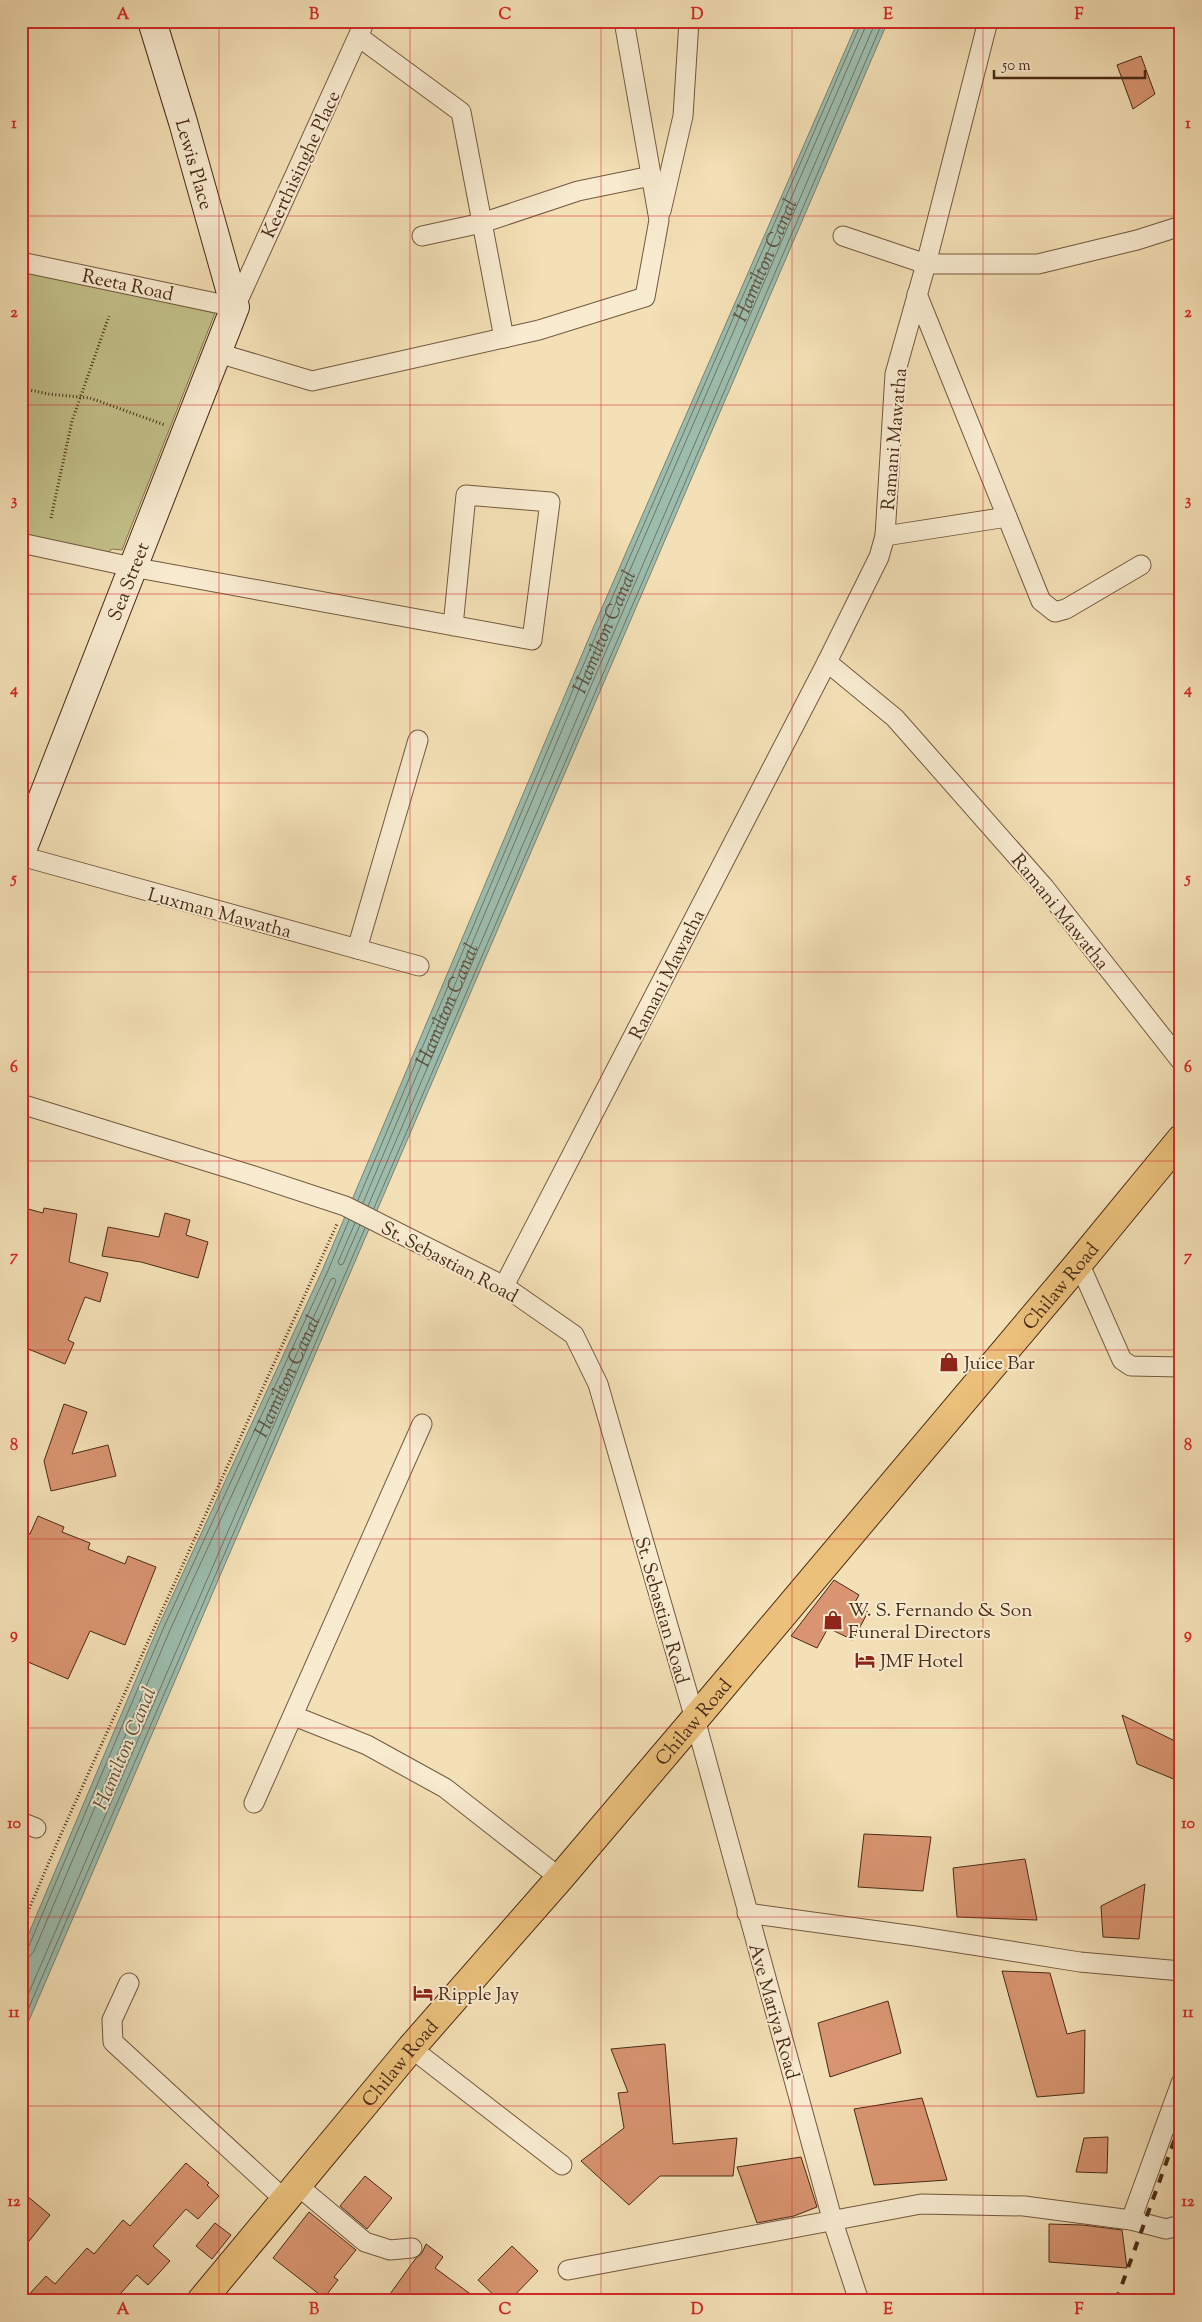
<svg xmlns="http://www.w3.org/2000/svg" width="1202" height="2322" font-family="'Sorts Mill Goudy',serif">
<rect width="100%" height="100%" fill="#f4e0b6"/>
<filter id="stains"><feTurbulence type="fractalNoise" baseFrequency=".004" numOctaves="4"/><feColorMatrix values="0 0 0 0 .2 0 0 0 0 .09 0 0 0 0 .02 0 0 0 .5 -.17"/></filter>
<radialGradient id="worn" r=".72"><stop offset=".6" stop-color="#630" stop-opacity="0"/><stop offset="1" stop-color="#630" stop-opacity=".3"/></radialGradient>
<polygon fill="#c2c089" stroke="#867550" points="21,270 215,313 122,550 112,549 106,554 21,533"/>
<polygon fill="#9cbdae" stroke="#7b8272" points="858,21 888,21 21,2039 21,1952 159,1625 322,1271 594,626"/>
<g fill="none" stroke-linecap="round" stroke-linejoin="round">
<g stroke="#727462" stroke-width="1">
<polyline points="358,1200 599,628 862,21"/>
<path id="s1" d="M363 1203 604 630 868 21"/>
<polyline points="368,1206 876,21"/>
<polyline points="374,1208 883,21"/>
<polyline points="355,1223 338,1262 340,1265 343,1264 360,1225"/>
<polyline points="21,1952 28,1948 164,1627 327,1273 349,1220"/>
<path id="s2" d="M21 1959 29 1957 34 1951 170 1630 331 1279 334 1278 336 1281 21 2011"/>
<polyline points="21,2026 365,1228"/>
</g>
</g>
<g fill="#d99571" stroke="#492a17">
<polygon points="1141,56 1155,94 1133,109 1117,65"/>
<polygon points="21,1207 43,1213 44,1208 77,1214 69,1262 108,1273 100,1302 85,1297 68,1340 74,1343 65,1364 21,1346"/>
<polygon points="165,1213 190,1220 186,1235 208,1242 198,1278 141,1262 102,1256 108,1227 159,1237"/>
<polygon points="64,1404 87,1412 72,1454 108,1445 116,1476 51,1491 44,1461"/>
<polygon points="38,1516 64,1527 62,1532 90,1543 88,1549 125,1564 128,1556 156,1567 125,1645 90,1631 68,1679 21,1659 21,1531 30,1534"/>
<polygon points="834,1580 859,1595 854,1604 868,1612 853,1640 828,1628 817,1648 791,1636"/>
<polygon points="1122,1715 1181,1744 1181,1782 1137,1764"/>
<polygon points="864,1834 931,1837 923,1891 858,1887"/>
<polygon points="1025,1859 1037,1920 957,1917 953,1868"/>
<polygon points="1145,1884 1139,1939 1103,1937 1101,1906"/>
<polygon points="1002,1971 1050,1973 1067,2034 1085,2030 1084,2093 1037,2097"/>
<polygon points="888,2001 901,2053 830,2077 818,2023"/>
<polygon points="665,2044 673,2144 737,2138 733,2176 660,2176 629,2205 581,2161 624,2128 618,2093 628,2092 611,2049"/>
<polygon points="922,2098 947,2180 874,2185 854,2109"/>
<polygon points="1108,2137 1107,2173 1076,2172 1084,2138"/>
<polygon points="801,2157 817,2207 794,2216 757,2223 737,2167"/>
<polygon points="186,2163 209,2183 207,2185 219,2196 198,2219 186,2209 153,2246 170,2261 148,2285 137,2275 114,2301 23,2301 46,2276 55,2284 87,2248 94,2254 123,2220 130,2226"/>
<polygon points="365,2176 392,2198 367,2229 340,2206"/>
<polygon points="21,2191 50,2215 21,2251"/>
<polygon points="309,2212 356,2250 334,2277 338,2280 324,2298 273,2258"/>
<polygon points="215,2223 231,2235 212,2259 196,2246"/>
<polygon points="1049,2224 1083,2225 1122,2230 1127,2268 1049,2262"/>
<polygon points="426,2244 443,2257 435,2268 480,2301 385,2301 416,2258 422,2253"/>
<polygon points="512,2246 538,2271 509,2301 500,2301 478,2280"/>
</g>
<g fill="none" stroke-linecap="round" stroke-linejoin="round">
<defs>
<g id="street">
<polyline points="988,21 926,264 1038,264 1137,240 1181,226"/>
<polyline points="359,37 461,112 504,338"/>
<polyline points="661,211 683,116 689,21"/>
<polyline points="422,236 482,223 578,191 651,176"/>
<polyline points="21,262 235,307 365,21"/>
<polyline points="917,294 1041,601 1055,612 1066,609 1141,565"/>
<polyline points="218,353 312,381 539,330 645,297 659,220 624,21"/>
<polyline points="885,536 1007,517"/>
<polyline points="21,543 132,567 532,640 550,502 466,495 453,626"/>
<polyline points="827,662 895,718 1044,887 1181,1061"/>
<polyline points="21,856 419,966"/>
<polyline points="357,949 418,740"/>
<polyline points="21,1104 251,1175 345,1206 504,1286 574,1335 598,1384 695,1719 833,2222 859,2301"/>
<polyline points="1079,1263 1122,1360 1131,1366 1181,1367"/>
<polyline points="504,1286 827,662 879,557 885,536 895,374 926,264 843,236"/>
<polyline points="294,1716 367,1745 445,1788 560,1878"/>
<polyline points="254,1803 422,1424"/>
<polyline points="21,1822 36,1828"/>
<polyline points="747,1913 915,1936 1080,1962 1181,1971"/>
<polyline points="129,1983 112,2020 113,2042 285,2200"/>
<polyline points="411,2048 562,2165"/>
<polyline points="297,2185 365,2242 390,2250 412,2248"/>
<polyline points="1131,2220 1181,2083"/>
<polyline points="568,2270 921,2204 1024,2206 1131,2220 1166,2229 1181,2225"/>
</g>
<g id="secondary">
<path id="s3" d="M21 853 235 307 183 122 152 21"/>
</g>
<g id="primary">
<path id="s4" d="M201 2301 411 2048 560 1878 695 1719 1079 1263 1181 1139"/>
</g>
</defs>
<use href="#street" stroke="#74583f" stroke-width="21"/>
<use href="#secondary" stroke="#492a17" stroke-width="30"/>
<use href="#primary" stroke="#492a17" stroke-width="30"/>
<g stroke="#492a17" stroke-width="3" stroke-dasharray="1 2.5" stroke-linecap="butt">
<polyline points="21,388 48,394 90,398 165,425"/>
<polyline points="51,518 72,421 109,316"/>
<polyline points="21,1928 61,1834 337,1224"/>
</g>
<use href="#street" stroke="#f8ebd0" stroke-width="19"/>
<use href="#secondary" stroke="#f8ebd0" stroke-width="28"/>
<use href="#primary" stroke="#eac07b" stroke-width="28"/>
<polyline stroke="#492a17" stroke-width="4" stroke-dasharray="9 9" stroke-linecap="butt" points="1116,2301 1181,2122"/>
</g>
<path fill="none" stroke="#d62828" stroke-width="1" stroke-opacity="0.55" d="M219 21V2301M410 21V2301M601 21V2301M792 21V2301M983 21V2301M21 216H1181M21 405H1181M21 594H1181M21 783H1181M21 972H1181M21 1161H1181M21 1350H1181M21 1539H1181M21 1728H1181M21 1917H1181M21 2106H1181"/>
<defs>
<symbol id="shop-bare" viewBox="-9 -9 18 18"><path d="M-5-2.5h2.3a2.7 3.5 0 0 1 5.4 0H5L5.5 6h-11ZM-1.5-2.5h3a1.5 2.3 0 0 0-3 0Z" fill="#8f2418" stroke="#f8ebd0" stroke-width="2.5" paint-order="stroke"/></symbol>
<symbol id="hotel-bare" viewBox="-9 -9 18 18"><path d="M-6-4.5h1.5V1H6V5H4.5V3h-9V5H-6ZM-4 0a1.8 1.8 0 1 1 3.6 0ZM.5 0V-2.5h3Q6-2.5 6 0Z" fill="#8f2418" stroke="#f8ebd0" stroke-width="2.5" paint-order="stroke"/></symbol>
</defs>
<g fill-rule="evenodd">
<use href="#shop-bare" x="935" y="1348" width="28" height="28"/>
<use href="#shop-bare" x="819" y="1606" width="28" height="28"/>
<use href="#hotel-bare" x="851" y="1646" width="28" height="28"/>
<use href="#hotel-bare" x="409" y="1979" width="28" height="28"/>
</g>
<g text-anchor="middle" stroke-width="4" stroke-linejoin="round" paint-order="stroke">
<g font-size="19" fill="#492a17" stroke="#f8ebd0">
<text transform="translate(195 164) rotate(74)" y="7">Lewis Place</text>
<text transform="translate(300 164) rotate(-65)" y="7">Keerthisinghe Place</text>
<text transform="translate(128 284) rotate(12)" y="7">Reeta Road</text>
<text transform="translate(893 439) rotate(-85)" y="7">Ramani Mawatha</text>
<text dy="7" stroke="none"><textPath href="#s3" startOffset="292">Sea Street</textPath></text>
<text transform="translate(1061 911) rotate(51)" y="7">Ramani Mawatha</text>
<text transform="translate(220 912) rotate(15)" y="7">Luxman Mawatha</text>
<text transform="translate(666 974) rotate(-63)" y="7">Ramani Mawatha</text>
<text transform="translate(450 1261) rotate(28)" y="7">St. Sebastian Road</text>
<text dy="7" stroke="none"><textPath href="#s4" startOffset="1330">Chilaw Road</textPath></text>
<text transform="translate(663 1610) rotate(74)" y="7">St. Sebastian Road</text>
<text dy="7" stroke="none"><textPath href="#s4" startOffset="760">Chilaw Road</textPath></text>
<text transform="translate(775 2011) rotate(74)" y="7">Ave Mariya Road</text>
<text dy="7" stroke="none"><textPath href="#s4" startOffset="310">Chilaw Road</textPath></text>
</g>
<g font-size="19" fill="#492a17" stroke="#f8ebd0" text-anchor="start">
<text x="964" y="1369">Juice Bar</text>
<text x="848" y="1616">W. S. Fernando &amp; Son<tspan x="848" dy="22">Funeral Directors</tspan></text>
<text x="880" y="1667">JMF Hotel</text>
<text x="438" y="2000">Ripple Jay</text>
</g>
<g font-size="20" font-style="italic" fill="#5e4f3d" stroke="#f8ebd0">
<text dy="7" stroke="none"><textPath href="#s1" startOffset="1025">Hamilton Canal</textPath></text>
<text dy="7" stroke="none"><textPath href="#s1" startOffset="620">Hamilton Canal</textPath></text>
<text dy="7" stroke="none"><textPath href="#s1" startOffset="215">Hamilton Canal</textPath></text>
<text dy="7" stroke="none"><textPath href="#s2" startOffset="644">Hamilton Canal</textPath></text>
<text transform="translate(124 1748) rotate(-67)" y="7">Hamilton Canal</text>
</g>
</g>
<rect width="1202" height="2322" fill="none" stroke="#f4e0b6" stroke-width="55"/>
<path d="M994 70v8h151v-8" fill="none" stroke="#492a17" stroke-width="2.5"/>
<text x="1002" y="70" font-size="15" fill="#492a17" stroke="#f8ebd0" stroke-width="4" paint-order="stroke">50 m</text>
<rect x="28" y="28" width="1146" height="2266" fill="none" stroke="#d62828" stroke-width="2"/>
<g font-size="16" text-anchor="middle" font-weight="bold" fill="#d62828">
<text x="123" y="19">A</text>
<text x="314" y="19">B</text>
<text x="505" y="19">C</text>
<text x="697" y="19">D</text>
<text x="888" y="19">E</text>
<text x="1079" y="19">F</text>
<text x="14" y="128">1</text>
<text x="1188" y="128">1</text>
<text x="14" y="317">2</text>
<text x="1188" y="317">2</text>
<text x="14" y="505">3</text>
<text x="1188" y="505">3</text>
<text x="14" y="694">4</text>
<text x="1188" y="694">4</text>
<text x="14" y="883">5</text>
<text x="1188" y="883">5</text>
<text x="14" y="1072">6</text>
<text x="1188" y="1072">6</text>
<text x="14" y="1261">7</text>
<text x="1188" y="1261">7</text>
<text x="14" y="1450">8</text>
<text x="1188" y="1450">8</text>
<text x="14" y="1639">9</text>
<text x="1188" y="1639">9</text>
<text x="14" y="1828">10</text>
<text x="1188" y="1828">10</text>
<text x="14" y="2017">11</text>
<text x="1188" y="2017">11</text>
<text x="14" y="2206">12</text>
<text x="1188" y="2206">12</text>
<text x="123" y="2314">A</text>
<text x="314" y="2314">B</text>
<text x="505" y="2314">C</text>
<text x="697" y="2314">D</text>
<text x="888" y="2314">E</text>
<text x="1079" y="2314">F</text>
</g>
<rect width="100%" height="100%" filter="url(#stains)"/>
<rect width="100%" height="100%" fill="url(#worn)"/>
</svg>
